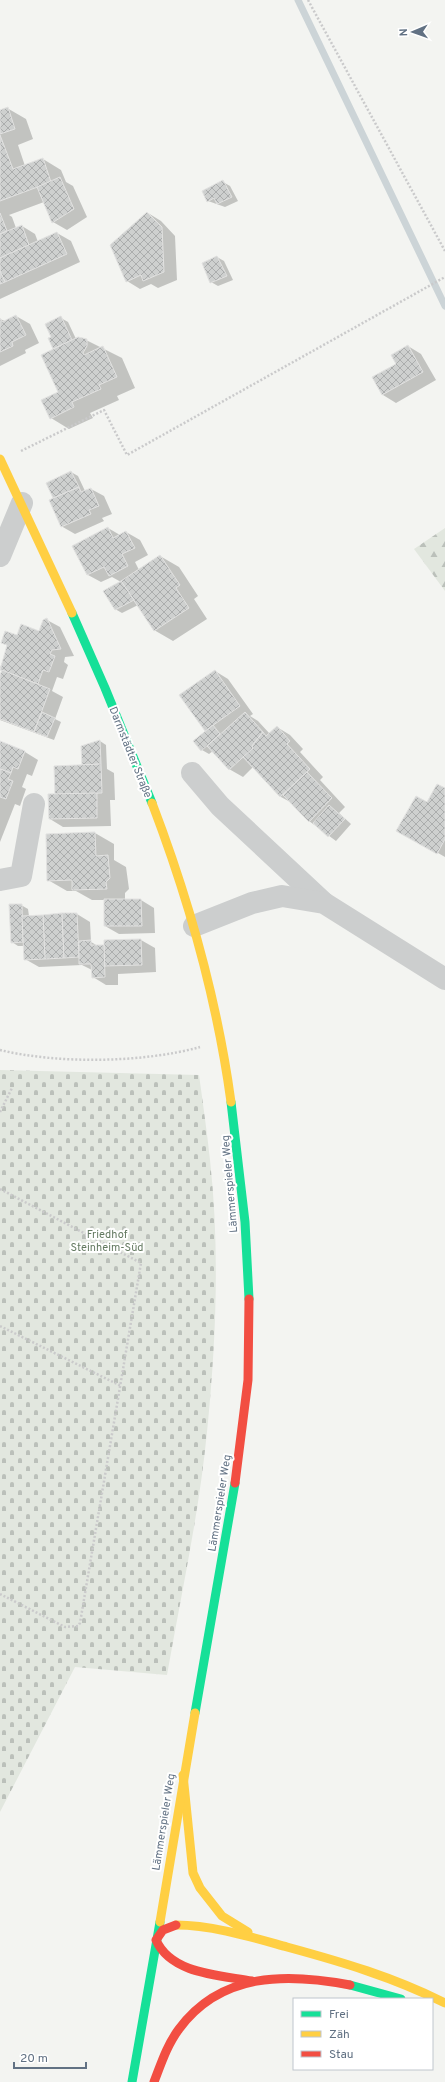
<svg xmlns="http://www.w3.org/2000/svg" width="445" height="2082" font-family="Overpass,sans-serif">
<defs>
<pattern id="forest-firs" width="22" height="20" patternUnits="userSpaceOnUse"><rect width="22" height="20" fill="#e2e7df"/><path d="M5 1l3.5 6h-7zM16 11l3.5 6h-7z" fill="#bbc0ba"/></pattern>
<pattern id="cemetery-stones" width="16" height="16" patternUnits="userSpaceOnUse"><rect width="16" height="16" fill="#e2e7df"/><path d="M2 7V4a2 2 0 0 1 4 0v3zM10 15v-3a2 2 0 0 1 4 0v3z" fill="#bbc0ba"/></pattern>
<pattern id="building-cross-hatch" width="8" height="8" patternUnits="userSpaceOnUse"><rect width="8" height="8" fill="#ced0cf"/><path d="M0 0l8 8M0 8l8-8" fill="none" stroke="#abadad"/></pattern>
</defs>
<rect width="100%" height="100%" fill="#f3f4f1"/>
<polygon fill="url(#forest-firs)" points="445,528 445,591 414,549"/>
<path fill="url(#cemetery-stones)" d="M0 1070 199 1075C203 1104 207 1132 210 1160 220 1250 216 1343 207 1432 199 1514 181 1595 167 1675L75 1667 0 1812Z"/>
<g fill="#0003">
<polygon points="7,108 26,119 33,139 18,145 25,166 43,159 61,170 66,182 73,186 87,217 67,230 53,222 44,202 9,215 12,217 16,228 22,226 35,234 38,242 57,233 71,241 80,262 0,299 0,111"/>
<polygon points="223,182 230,186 238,201 225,207 208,201"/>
<polygon points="148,213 161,221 175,236 177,280 158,288 151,284 140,289 127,281"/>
<polygon points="217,257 224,261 233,280 218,286 211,282"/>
<polygon points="16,316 30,324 39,343 25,350 26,353 0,366 0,319 5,321"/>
<polygon points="61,318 68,322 76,339 86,340 122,358 135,388 117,396 119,400 90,413 93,418 69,429 51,418 59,392 56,349 52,337"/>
<polygon points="408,346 421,354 436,380 396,403 383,395 373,378 397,364"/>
<polygon points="71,472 78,476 85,491 91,489 104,496 112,514 102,518 104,521 75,534 61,526 54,499 47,483"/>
<polygon points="108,528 120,535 126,532 140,540 148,555 135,562 139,570 160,556 179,567 198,596 194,599 207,619 173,641 154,630 138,605 122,613 115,609 121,582 112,577 101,582 88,575"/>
<polygon points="47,620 60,627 74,656 65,657 64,662 68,665 63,679 57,677 52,691 63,697 55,719 61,722 54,740 0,720 0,678 3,670 0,668 8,646 2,643 18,637 39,632"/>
<polygon points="215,671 228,679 253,714 250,716 258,721 270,734 277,727 290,735 303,749 300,752 323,777 320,780 345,807 339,813 351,824 336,841 309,821 292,803 281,797 253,767 243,777 229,769 213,751 209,754 202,750 195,741 207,732 205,731"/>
<polygon points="100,741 106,745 107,769 114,773 115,800 110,800 111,826 63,827 50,819 56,796 83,766"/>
<polygon points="0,742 25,752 38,760 32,776 27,774 22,787 26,789 20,806 15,804 0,842"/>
<polygon points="445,790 445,857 398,830"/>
<polygon points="95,833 114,844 114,860 126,867 129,889 125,893 125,900 141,900 154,908 155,933 119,934 105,926 105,900 92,900 76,891 67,891 48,880 47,835"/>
<polygon points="21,905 28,909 29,916 77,914 90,922 91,942 98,946 105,946 105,941 141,940 155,948 156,972 118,974 118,985 106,985 93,977 92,970 82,965 39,967 25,959 24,946 18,946 12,942"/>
</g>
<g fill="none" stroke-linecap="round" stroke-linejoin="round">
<polyline stroke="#ccd4d7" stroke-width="7" points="298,0 445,306"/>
</g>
<g fill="url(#building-cross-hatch)" stroke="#e2e2e1">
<polygon points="8,107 15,129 0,134 0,110"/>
<polygon points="0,135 13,169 43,158 51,182 0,201"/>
<polygon points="60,177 74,209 52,223 37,187"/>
<polygon points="223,180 232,197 217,204 214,198 207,202 202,191"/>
<polygon points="147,212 162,227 164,272 143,281 141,275 126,282 110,245"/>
<polygon points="0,213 7,231 0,234"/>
<polygon points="22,225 29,245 0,258 0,234"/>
<polygon points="57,232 67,254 5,282 0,271 0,258"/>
<polygon points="217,256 227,276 210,283 202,263"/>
<polygon points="0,271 5,282 0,284"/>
<polygon points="16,315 26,335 12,342 13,346 0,352 0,318 2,322"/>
<polygon points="61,316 72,340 53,349 48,338 51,337 45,324"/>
<polygon points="78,337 87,339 87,346 83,353 84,355 103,346 117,377 99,385 101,389 72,402 74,407 50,419 41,400 58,392 41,355"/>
<polygon points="408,345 423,372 382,395 372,377 396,364 391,355"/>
<polygon points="71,471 79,487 53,498 46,483"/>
<polygon points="79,487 81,492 91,488 99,506 89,510 91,514 61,527 49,500"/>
<polygon points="108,527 113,538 126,531 135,548 122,554 128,566 109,576 104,567 87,575 72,546"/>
<polygon points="160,555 180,585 176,588 189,608 154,631 121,581"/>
<polygon points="121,581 134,600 115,610 103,591"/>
<polygon points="47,618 61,649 52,650 50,654 55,656 49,672 43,670 38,684 0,670 7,645 1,643 5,631 17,635 21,624 39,631 43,620"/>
<polygon points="2,670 50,689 34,732 0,719 0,675"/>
<polygon points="215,670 240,706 205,731 179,695"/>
<polygon points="42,712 55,718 47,737 34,732"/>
<polygon points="245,712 263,732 252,746 253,748 229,770 207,746"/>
<polygon points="213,725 220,734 201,751 193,741"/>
<polygon points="277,726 290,741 287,744 310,769 280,797 243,757 253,748 252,746 263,732 266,736"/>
<polygon points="100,740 101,764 82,765 81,746"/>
<polygon points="0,741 25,751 18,769 13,767 11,773 0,769"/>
<polygon points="101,764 102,793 55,795 54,766"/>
<polygon points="0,769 11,773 8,779 13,781 6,799 0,797"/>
<polygon points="307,772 332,798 309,822 283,795"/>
<polygon points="437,784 445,788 445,839 437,854 396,831 416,796 427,802"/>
<polygon points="97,793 97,818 49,819 48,794"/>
<polygon points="329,805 345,819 328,837 313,823"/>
<polygon points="95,832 96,856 108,855 110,878 106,882 107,889 72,890 72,880 47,881 46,834"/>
<polygon points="104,899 141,899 142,926 104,926"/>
<polygon points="9,904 22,904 23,942 11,943"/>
<polygon points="62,913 64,958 45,959 43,915"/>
<polygon points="62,913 77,913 79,957 64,958"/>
<polygon points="43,915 45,959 24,960 22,916"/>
<polygon points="141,939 142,965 104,966 104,940"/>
<polygon points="91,940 91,945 104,945 105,977 92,978 91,964 79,964 79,941"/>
</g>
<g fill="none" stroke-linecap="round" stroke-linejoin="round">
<g stroke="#cacacb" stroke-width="2.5" stroke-dasharray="2 2" stroke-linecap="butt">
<polyline points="308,0 445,251"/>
<polyline points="21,451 104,410 127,455 445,277"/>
<path d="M0 1050C57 1064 143 1063 200 1047"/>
<polyline points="0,1112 12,1088"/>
<polyline points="0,1189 141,1263 80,1623 78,1626 65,1627 0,1594"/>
<polyline points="0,1326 121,1386"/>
</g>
<g stroke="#cccece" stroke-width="22">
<polyline points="0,556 22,503"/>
<polyline points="192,773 220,806 324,903"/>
<polyline points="0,880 21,876 34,804"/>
<polyline points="194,926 252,903 282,896 324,903 445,979"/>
</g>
<g stroke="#16e098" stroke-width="9">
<polyline points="72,613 105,688 152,803"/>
<polyline points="231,1102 245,1222 249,1299"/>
<polyline points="195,1713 235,1483"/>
<polyline points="350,1985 401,1999"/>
<polyline points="132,2082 160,1922"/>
</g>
<g stroke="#ffcf43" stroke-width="9">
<polyline points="0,459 72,613"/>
<path d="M152 803C189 900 217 999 231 1102"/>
<polyline points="183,1775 193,1873 200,1888 222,1916 248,1932"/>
<polyline points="160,1922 195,1713"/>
<path d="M176 1925C212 1925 251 1937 287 1947 342 1962 393 1977 445 2003"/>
</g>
<g stroke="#f24e42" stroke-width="9">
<polyline points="235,1483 248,1380 249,1299"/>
<path d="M176 1925 163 1930 156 1940C171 1974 219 1975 252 1981"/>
<path d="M154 2082C161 2064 167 2045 179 2029 221 1972 287 1973 350 1985"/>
</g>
</g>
<g text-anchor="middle" stroke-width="4" stroke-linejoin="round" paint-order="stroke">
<g font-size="11" fill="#617183" stroke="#fff">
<text transform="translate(131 752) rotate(68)" y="4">Darmstädter Straße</text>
<text transform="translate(229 1184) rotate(-95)" y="4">Lämmerspieler Weg</text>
<text transform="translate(219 1503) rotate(-81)" y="4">Lämmerspieler Weg</text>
<text transform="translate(163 1822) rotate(-81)" y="4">Lämmerspieler Weg</text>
</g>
<g font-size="11" fill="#647a61" stroke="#fff">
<text x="107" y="1238">Friedhof<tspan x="107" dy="13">Steinheim-Süd</tspan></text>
</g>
</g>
<rect x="293" y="1998" width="140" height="72" fill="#ffffff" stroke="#c0c6cd"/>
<rect x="301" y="2011" width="20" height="6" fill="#16e098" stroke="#c0c6cd"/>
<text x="329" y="2018" font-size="12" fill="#617183">Frei</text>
<rect x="301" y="2031" width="20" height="6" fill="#ffcf43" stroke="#c0c6cd"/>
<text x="329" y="2038" font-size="12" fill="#617183">Zäh</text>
<rect x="301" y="2051" width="20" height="6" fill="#f24e42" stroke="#c0c6cd"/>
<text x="329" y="2058" font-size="12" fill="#617183">Stau</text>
<g transform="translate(413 32) rotate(268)" stroke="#ffffff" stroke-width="3" paint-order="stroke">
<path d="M0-3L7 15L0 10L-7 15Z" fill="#617183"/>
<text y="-6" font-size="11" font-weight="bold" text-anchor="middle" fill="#617183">N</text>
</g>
<path d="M14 2062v6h72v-6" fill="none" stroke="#617183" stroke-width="2"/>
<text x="20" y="2062" font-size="12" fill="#617183" stroke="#ffffff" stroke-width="3" paint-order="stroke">20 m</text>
</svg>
